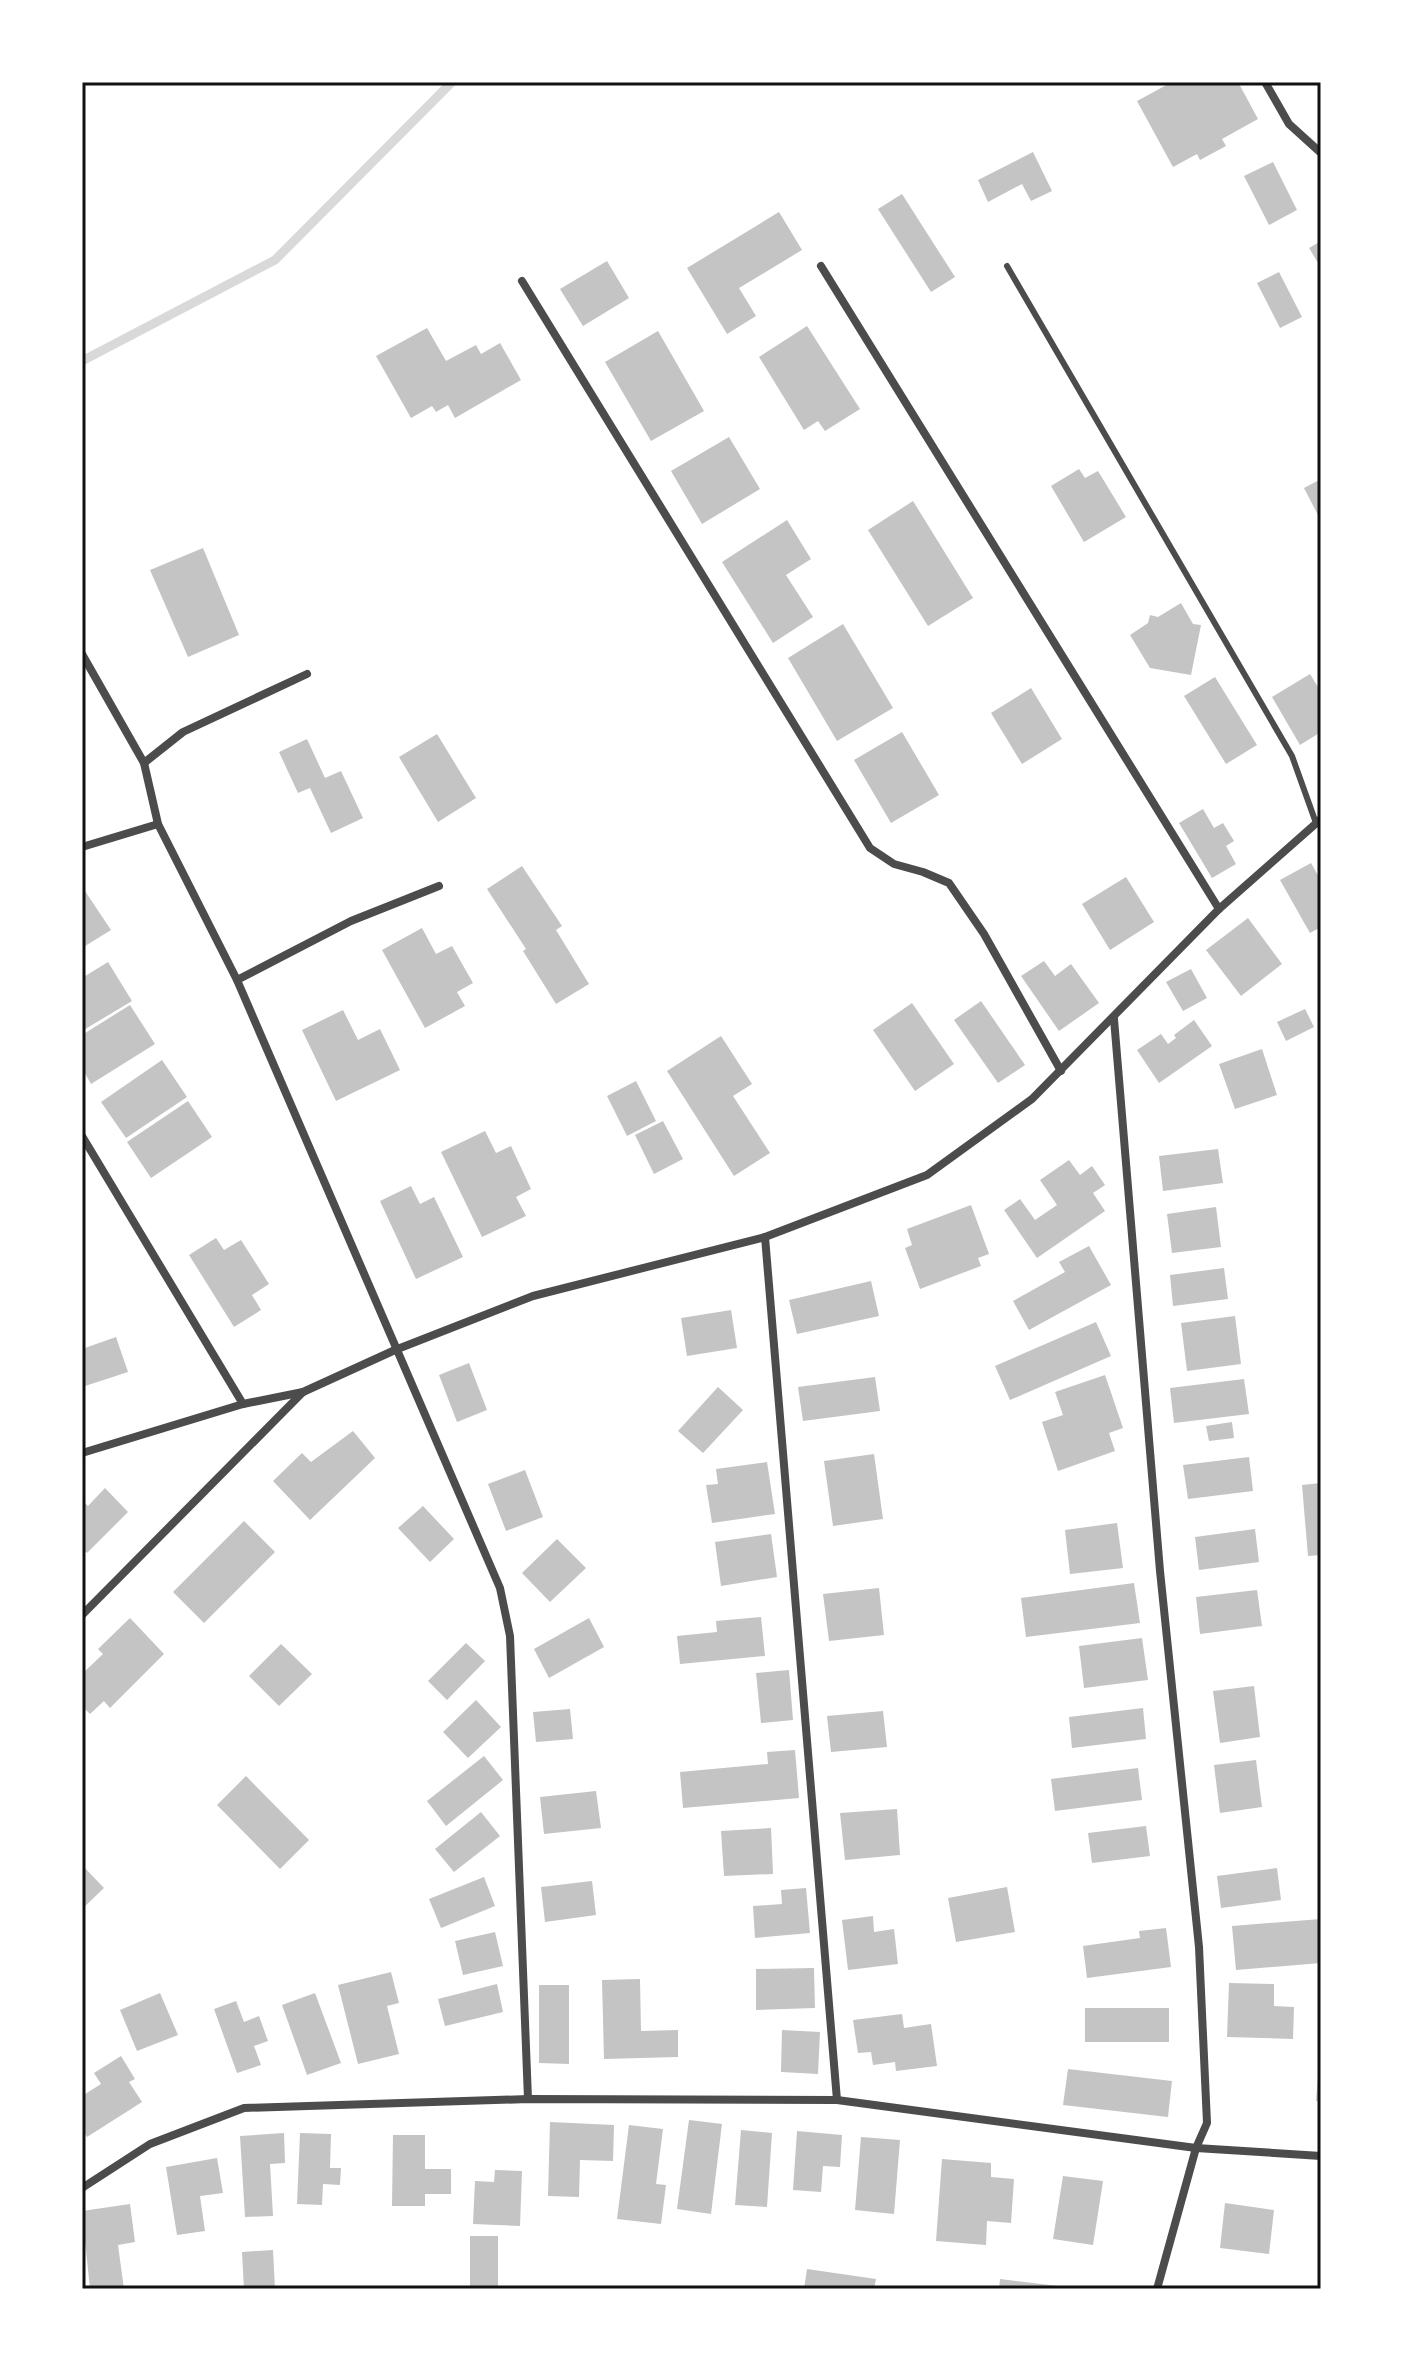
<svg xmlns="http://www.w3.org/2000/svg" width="1403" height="2371" font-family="Cabin,sans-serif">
<rect width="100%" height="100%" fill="#fff"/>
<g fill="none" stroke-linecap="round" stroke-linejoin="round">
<polyline stroke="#d9d9d9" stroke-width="9" points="82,361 275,260 452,82"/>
</g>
<g fill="#c4c4c4">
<polygon points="1172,82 1238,82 1258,119 1222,139 1226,146 1200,160 1197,154 1173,167 1137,101"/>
<polygon points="1033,152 1052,191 1031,201 1022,184 988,202 978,180"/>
<polygon points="1273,162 1297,210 1269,225 1244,176"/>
<polygon points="902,194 955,277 931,292 878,209"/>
<polygon points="779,212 802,250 739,288 756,316 727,334 687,268"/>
<polygon points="1321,241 1321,268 1309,248"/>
<polygon points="607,261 629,298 583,326 560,289"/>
<polygon points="1279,272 1302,317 1280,328 1257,283"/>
<polygon points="807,326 860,409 825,431 818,421 804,430 759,357"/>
<polygon points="427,328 446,361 476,345 481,354 500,343 521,380 455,418 448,405 436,412 432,406 411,418 376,356"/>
<polygon points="658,331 704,411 651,441 605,362"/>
<polygon points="729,437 760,489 702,524 671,471"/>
<polygon points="1079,469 1085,478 1098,471 1126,517 1084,542 1051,486"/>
<polygon points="1321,479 1321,521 1304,488"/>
<polygon points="913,501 973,598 928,626 868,530"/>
<polygon points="787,520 811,559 786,575 813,617 773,643 722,562"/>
<polygon points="203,548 239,635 188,657 150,570"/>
<polygon points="1181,603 1193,624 1201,625 1191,675 1150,668 1130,635 1148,623 1150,615 1158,617"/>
<polygon points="843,624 893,708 837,741 788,658"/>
<polygon points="1310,674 1321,692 1321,732 1300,745 1272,697"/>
<polygon points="1215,677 1257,745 1226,764 1184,696"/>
<polygon points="1031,688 1062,739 1022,764 991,713"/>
<polygon points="902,732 939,795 891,823 854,760"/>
<polygon points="437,734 476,798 438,822 399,757"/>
<polygon points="307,739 325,778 341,771 363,818 331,833 310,788 298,793 279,752"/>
<polygon points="1203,809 1214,828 1223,823 1234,841 1226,846 1236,864 1212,878 1179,823"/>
<polygon points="1311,863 1321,881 1321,927 1310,933 1280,880"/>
<polygon points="522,866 562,926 556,930 589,984 556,1004 523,951 526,949 487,889"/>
<polygon points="1126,877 1154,922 1110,950 1082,904"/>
<polygon points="85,891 111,930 82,948 82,893"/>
<polygon points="1248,918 1282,964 1241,996 1206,950"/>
<polygon points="422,928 436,954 452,946 473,983 457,992 465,1006 425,1028 382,950"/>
<polygon points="1044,961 1055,976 1071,964 1099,1003 1059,1031 1021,976"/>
<polygon points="108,962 132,1001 82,1031 82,978"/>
<polygon points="1191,969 1207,998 1183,1011 1166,982"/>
<polygon points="981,1001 1025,1065 998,1083 954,1020"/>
<polygon points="912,1003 954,1064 915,1091 873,1030"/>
<polygon points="130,1005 155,1044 91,1084 82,1068 82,1035"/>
<polygon points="1305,1009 1314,1027 1286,1041 1277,1022"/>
<polygon points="343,1010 358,1040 380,1029 400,1070 336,1101 302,1030"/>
<polygon points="1194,1020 1212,1046 1159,1083 1137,1050 1161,1034 1168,1044 1176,1038 1174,1035"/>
<polygon points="721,1036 752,1084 733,1096 770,1153 734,1176 667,1071"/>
<polygon points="1262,1049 1277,1095 1235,1109 1219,1064"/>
<polygon points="162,1060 187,1097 126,1138 101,1102"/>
<polygon points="636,1081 656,1121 627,1136 607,1096"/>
<polygon points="188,1101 212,1137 151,1178 127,1142"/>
<polygon points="663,1121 683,1159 654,1174 635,1135"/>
<polygon points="485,1131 496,1153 511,1146 531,1189 516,1197 526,1216 482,1237 441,1152"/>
<polygon points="1218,1149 1223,1183 1163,1191 1159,1156"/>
<polygon points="1069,1160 1080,1175 1092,1166 1105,1185 1093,1193 1105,1211 1037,1258 1004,1210 1020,1199 1035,1220 1057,1205 1040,1180"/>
<polygon points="411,1186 420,1204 434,1197 463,1257 416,1279 380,1201"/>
<polygon points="971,1205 989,1254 978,1258 981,1266 920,1289 905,1248 912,1245 907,1229"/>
<polygon points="1216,1207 1221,1247 1172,1253 1167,1214"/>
<polygon points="216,1238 224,1250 241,1240 269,1284 252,1295 261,1310 234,1327 189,1255"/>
<polygon points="1089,1246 1111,1285 1029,1330 1013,1301 1065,1272 1059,1262"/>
<polygon points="1224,1268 1228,1299 1173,1306 1170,1275"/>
<polygon points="871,1281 879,1316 797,1334 789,1300"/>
<polygon points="731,1310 737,1348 687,1356 681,1318"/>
<polygon points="1235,1316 1241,1364 1187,1371 1181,1323"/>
<polygon points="1096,1322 1111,1356 1010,1400 995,1366"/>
<polygon points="116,1337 128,1372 82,1387 82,1349"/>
<polygon points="469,1363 487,1410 457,1422 439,1375"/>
<polygon points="1105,1375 1123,1428 1109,1433 1115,1451 1058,1471 1042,1422 1063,1415 1055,1392"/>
<polygon points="875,1377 880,1411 803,1421 798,1387"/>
<polygon points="1244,1379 1249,1414 1174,1423 1170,1388"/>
<polygon points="718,1387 743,1410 703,1453 678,1431"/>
<polygon points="1232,1422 1234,1438 1209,1441 1206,1426"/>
<polygon points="353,1431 375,1458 310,1520 273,1481 302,1453 311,1462"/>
<polygon points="874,1454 883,1519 833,1526 824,1461"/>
<polygon points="1249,1457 1253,1491 1188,1499 1183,1465"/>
<polygon points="767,1462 775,1514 712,1523 706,1485 718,1484 716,1469"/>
<polygon points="525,1470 543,1517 506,1531 488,1484"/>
<polygon points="1321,1483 1321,1555 1308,1556 1302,1485"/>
<polygon points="105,1488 128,1512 87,1553 82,1548 82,1500 88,1506"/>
<polygon points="423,1506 454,1539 430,1562 398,1528"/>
<polygon points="244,1521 275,1552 204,1623 173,1592"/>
<polygon points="1117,1523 1123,1568 1070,1574 1065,1530"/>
<polygon points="1255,1529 1259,1562 1199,1570 1195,1537"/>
<polygon points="771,1534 777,1577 721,1586 715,1542"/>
<polygon points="557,1539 586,1568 550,1602 522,1573"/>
<polygon points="1134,1583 1140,1623 1026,1637 1021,1598"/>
<polygon points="879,1588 884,1635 829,1641 823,1594"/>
<polygon points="1257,1590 1262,1626 1200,1634 1196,1597"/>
<polygon points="761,1617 765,1656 680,1664 677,1636 717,1632 716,1621"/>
<polygon points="130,1618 164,1654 110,1708 104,1701 90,1714 82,1706 82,1684 84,1682 82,1674 103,1654 98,1649"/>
<polygon points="589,1618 604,1647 549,1678 534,1649"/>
<polygon points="1142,1638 1148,1680 1084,1688 1079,1646"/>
<polygon points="466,1643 485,1661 447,1700 428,1681"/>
<polygon points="281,1644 312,1674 279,1706 249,1676"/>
<polygon points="789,1670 793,1720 761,1723 756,1673"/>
<polygon points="1254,1686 1260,1737 1220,1743 1213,1691"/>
<polygon points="476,1700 501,1727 468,1758 443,1732"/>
<polygon points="1143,1708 1146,1739 1072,1748 1069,1717"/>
<polygon points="570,1709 573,1739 536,1742 533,1712"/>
<polygon points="883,1711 887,1747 831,1752 827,1716"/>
<polygon points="795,1750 799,1798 683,1808 680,1772 768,1764 767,1752"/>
<polygon points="484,1756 503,1780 446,1826 427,1801"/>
<polygon points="1256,1760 1262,1807 1220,1813 1214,1765"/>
<polygon points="1138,1768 1142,1800 1055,1811 1051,1779"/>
<polygon points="246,1776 309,1840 280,1869 217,1805"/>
<polygon points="596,1791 601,1828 544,1834 540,1797"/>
<polygon points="897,1809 900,1855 845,1860 840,1813"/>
<polygon points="481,1812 500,1836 454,1872 435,1849"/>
<polygon points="1146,1826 1150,1856 1092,1863 1088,1833"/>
<polygon points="771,1828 773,1874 724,1876 721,1831"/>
<polygon points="82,1865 104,1888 82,1909"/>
<polygon points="1277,1868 1281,1900 1221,1908 1217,1876"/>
<polygon points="484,1877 495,1906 441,1928 429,1899"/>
<polygon points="592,1881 596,1915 545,1922 541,1887"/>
<polygon points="1007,1887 1015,1932 956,1942 948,1898"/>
<polygon points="806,1888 810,1933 755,1938 753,1906 782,1904 781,1890"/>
<polygon points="873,1916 874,1932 894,1929 898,1964 848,1970 842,1920"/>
<polygon points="1321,1919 1321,1963 1236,1970 1232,1926"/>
<polygon points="1166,1928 1171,1967 1087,1978 1083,1946 1140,1938 1139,1931"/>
<polygon points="495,1932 503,1966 463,1975 455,1941"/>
<polygon points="814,1968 815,2008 756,2010 756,1969"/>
<polygon points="391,1972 399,2003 387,2006 399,2054 358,2064 338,1985"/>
<polygon points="640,1979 641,2031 678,2030 678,2057 604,2059 602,1980"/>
<polygon points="1229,1983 1274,1984 1274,2006 1294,2007 1293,2039 1227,2037"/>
<polygon points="497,1984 503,2012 445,2026 438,1999"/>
<polygon points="539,1985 569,1985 569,2064 539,2063"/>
<polygon points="160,1993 178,2035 137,2051 120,2010"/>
<polygon points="315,1993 341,2063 307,2075 282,2005"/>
<polygon points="236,2001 244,2022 259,2016 268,2041 254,2046 261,2065 237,2073 214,2009"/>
<rect x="1085" y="2008" width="84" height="34"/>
<polygon points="902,2014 904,2028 931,2024 937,2066 896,2071 895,2062 873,2065 871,2052 858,2053 853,2020"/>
<polygon points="782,2030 820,2032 818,2074 781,2072"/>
<polygon points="121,2056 135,2079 129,2082 142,2102 87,2137 82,2129 82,2096 101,2084 94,2073"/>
<polygon points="1319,2064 1321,2064 1321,2101 1316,2101"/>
<polygon points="1068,2069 1172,2081 1168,2117 1063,2105"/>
<polygon points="689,2120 722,2124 711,2214 677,2209"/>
<polygon points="550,2122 614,2125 613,2161 580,2160 579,2197 548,2196"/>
<polygon points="629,2125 663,2129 656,2184 666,2185 661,2224 617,2219"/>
<polygon points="741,2130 772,2133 767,2207 735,2205"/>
<polygon points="797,2131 842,2135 840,2167 823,2166 821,2192 793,2190"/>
<polygon points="284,2133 285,2163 270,2164 273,2216 245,2217 240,2136"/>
<polygon points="300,2133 331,2134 330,2168 341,2168 340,2185 323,2184 322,2205 297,2204"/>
<polygon points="393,2135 425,2135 425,2169 451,2169 451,2194 425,2194 425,2206 392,2206"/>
<polygon points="861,2137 900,2140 894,2214 855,2210"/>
<polygon points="217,2158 223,2193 200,2196 205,2231 177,2235 166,2167"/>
<polygon points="942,2159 991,2163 991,2177 1014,2179 1011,2223 987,2221 986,2245 936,2241"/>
<polygon points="495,2170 522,2171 520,2226 473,2224 475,2181 494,2182"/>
<polygon points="1063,2176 1103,2181 1093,2245 1053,2239"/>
<polygon points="1225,2203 1274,2210 1269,2254 1220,2248"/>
<polygon points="130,2204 135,2242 118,2245 124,2289 90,2289 82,2211"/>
<rect x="470" y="2236" width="28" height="52"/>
<polygon points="273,2250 275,2289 244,2289 242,2252"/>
<polygon points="807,2269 876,2279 874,2289 804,2289"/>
<polygon points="1000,2279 1066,2287 1066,2289 999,2289"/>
</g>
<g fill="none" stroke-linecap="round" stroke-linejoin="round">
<polyline stroke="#4c4c4c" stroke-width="6" points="1007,266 1292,756 1316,823"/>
<g stroke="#4c4c4c" stroke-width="8">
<polyline points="1265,82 1289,124 1321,153"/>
<polyline points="821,266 1219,909"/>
<polyline points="522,281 870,848 894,864 923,872 949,883 984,934 1061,1071"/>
<polyline points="82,654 144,763 158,824 237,980 500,1588 510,1636 528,2099"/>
<polyline points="144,763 183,732 307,674"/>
<polyline points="82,847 158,824"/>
<polyline points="237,980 351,921 439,886"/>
<polyline points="1114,1019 1160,1571 1199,1947 1207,2123 1196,2148 1157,2289"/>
<polyline points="82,1136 243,1404"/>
<polyline points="765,1237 837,2100"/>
<polyline points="82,1453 243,1404 303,1392"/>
<polyline points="82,1615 303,1392 395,1350 533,1296 765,1237 927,1175 1032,1099 1219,909 1321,819"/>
<polyline points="82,2188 150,2144 244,2108 528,2099 837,2100 1196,2148 1321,2156"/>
</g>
</g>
<rect width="1403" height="2371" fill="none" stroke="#ffffff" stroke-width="168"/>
<rect x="84" y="84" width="1235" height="2203" fill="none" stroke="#111" stroke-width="3"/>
</svg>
